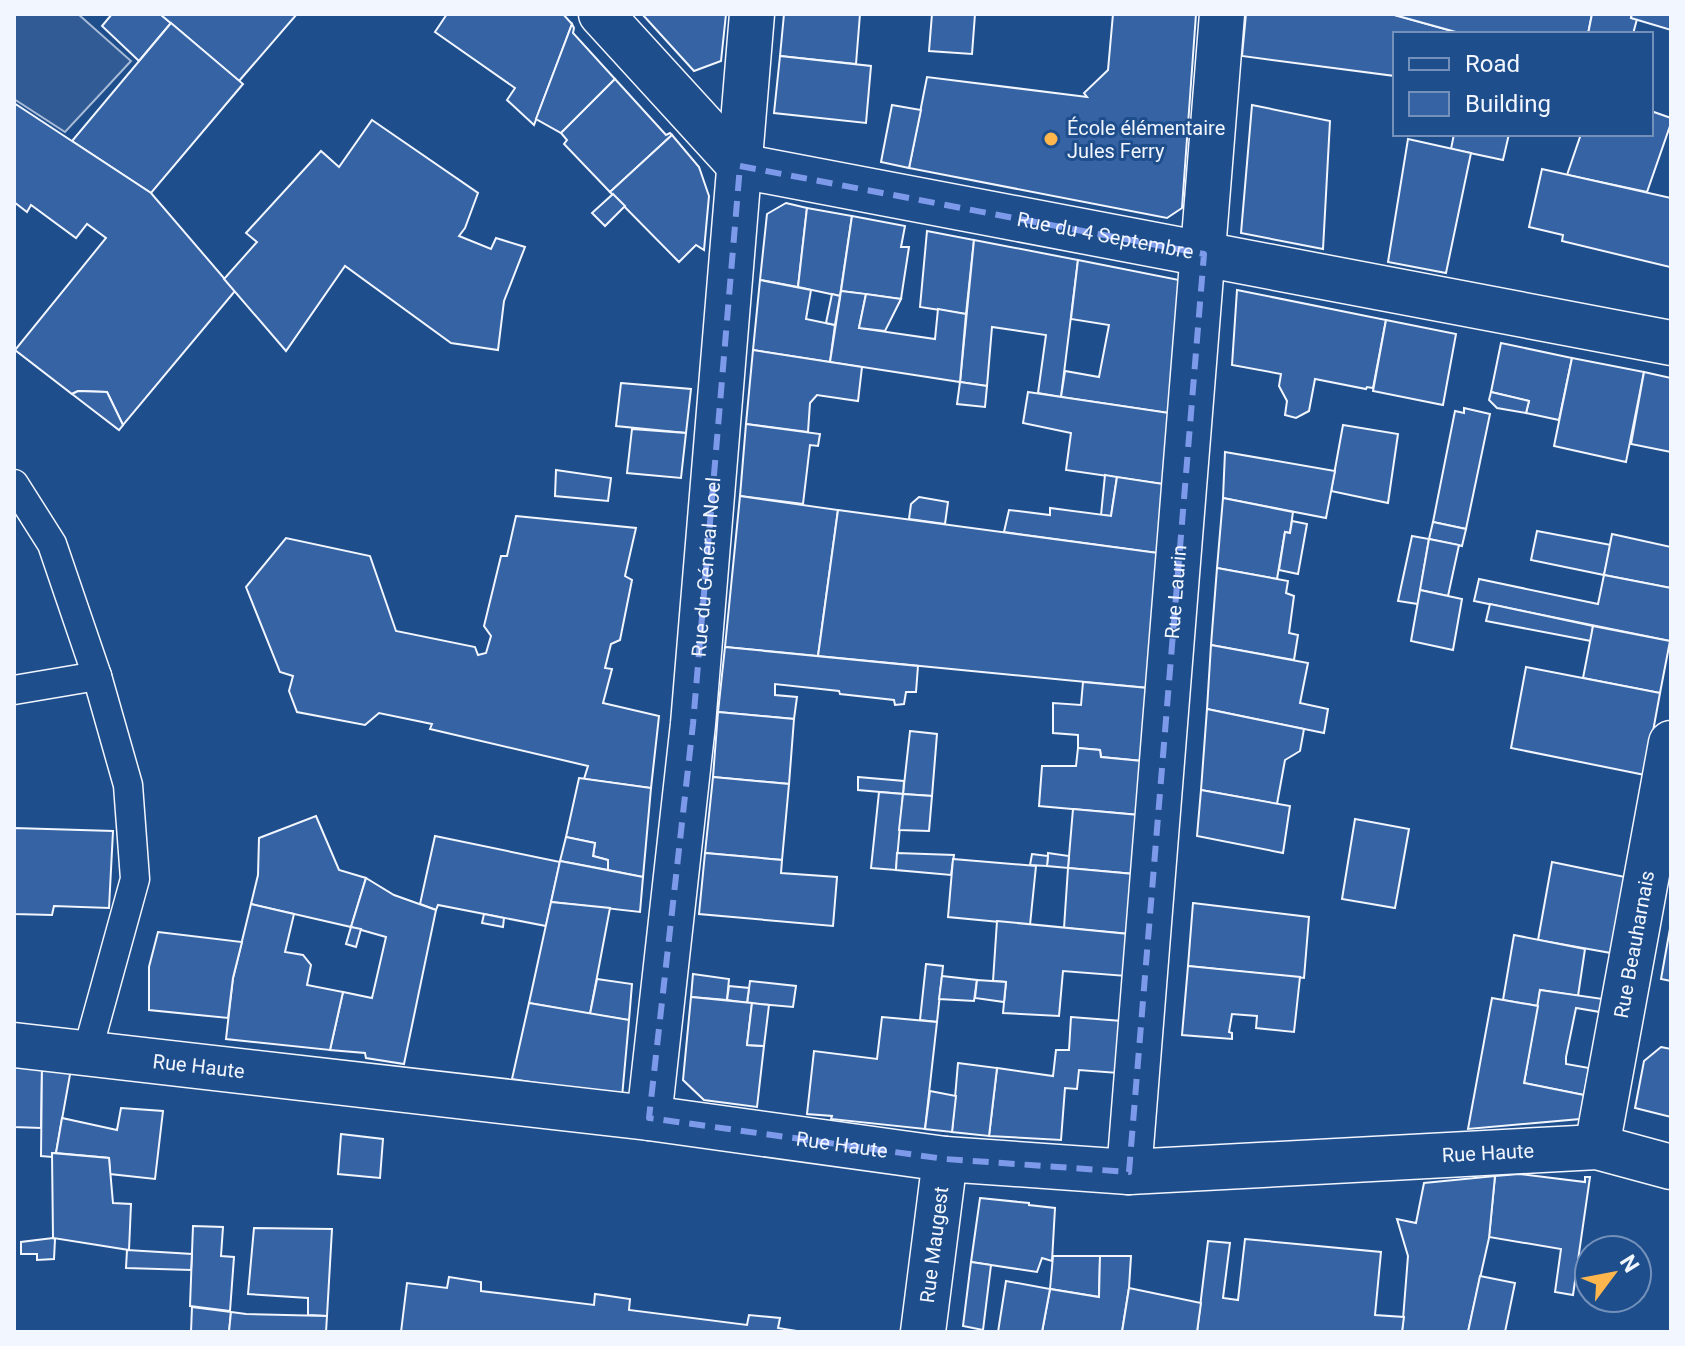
<svg xmlns="http://www.w3.org/2000/svg" width="1685" height="1346" font-family="Roboto,sans-serif">
<rect width="100%" height="100%" fill="#1f4e8c"/>
<polygon fill="#305b95" stroke="#a8bbd7" stroke-width="2" points="14,14 78,14 131,61 65,132 14,99"/>
<g fill="#3563a3" stroke="#f2f6ff" stroke-width="2">
<polygon points="112,14 160,14 171,23 139,61 102,26"/>
<polygon points="160,14 297,14 239,81"/>
<polygon points="447,14 563,14 572,24 534,125 507,100 515,88 435,32"/>
<polygon points="642,14 726,14 721,61 694,71"/>
<polygon points="784,14 860,14 856,64 780,56"/>
<polygon points="932,14 975,14 972,54 929,51"/>
<polygon points="1113,14 1196,14 1182,208 1167,218 909,168 927,77 1087,97 1084,93 1108,70"/>
<polygon points="1246,14 1391,14 1463,34 1395,34 1395,76 1242,56"/>
<polygon points="1391,14 1592,14 1588,34 1463,34"/>
<polygon points="1592,14 1632,14 1631,18 1637,19 1633,34 1588,34"/>
<polygon points="1632,14 1671,14 1671,30 1631,18"/>
<polygon points="171,23 243,84 151,193 72,141"/>
<polygon points="572,24 574,28 573,33 615,79 561,133 536,119"/>
<polygon points="780,56 871,66 866,123 774,113"/>
<polygon points="615,79 666,135 670,133 672,135 610,192 564,144 567,140 561,133"/>
<polygon points="14,103 151,193 235,291 123,425 107,392 78,391 72,394 15,350 106,238 87,224 76,238 31,205 27,212 14,202"/>
<polygon points="892,105 921,110 909,168 881,162"/>
<polygon points="1252,105 1330,121 1323,249 1241,233"/>
<polygon points="1651,111 1671,118 1671,123 1647,192 1567,175 1581,134 1651,134"/>
<polygon points="372,120 478,193 465,228 459,236 491,249 496,238 525,247 504,301 498,350 451,343 345,266 286,351 224,279 257,242 246,233 321,151 339,167"/>
<polygon points="1454,134 1509,134 1503,160 1451,149"/>
<polygon points="672,135 699,167 709,196 704,250 696,245 679,262 610,192"/>
<polygon points="1408,139 1471,153 1446,273 1388,262"/>
<polygon points="1542,169 1671,198 1670,267 1562,241 1563,235 1529,227"/>
<polygon points="613,194 625,206 605,226 592,213"/>
<polygon points="786,203 807,208 798,287 760,280 767,214"/>
<polygon points="807,208 852,216 840,296 798,287"/>
<polygon points="852,216 905,226 901,247 909,247 901,299 841,291"/>
<polygon points="927,231 974,240 966,314 920,307"/>
<polygon points="974,240 1078,260 1061,397 1038,393 1046,335 992,327 987,386 960,382"/>
<polygon points="1078,260 1179,280 1169,413 1061,397 1065,371 1099,377 1109,325 1071,319"/>
<polygon points="760,280 811,290 806,319 835,325 830,362 753,350"/>
<polygon points="1237,290 1386,320 1373,388 1367,387 1366,389 1315,379 1309,411 1296,418 1285,415 1287,401 1279,386 1281,374 1232,365"/>
<polygon points="841,291 866,294 859,328 935,339 938,309 966,314 960,382 830,362"/>
<polygon points="832,294 840,296 835,325 826,323"/>
<polygon points="866,294 901,299 885,331 859,328"/>
<polygon points="1386,320 1456,334 1443,405 1373,391"/>
<polygon points="1501,343 1572,358 1559,420 1526,413 1529,401 1491,392"/>
<polygon points="753,350 862,367 858,401 817,395 810,403 808,432 746,424"/>
<polygon points="1572,358 1644,372 1626,462 1554,446"/>
<polygon points="1644,372 1671,378 1671,452 1631,444"/>
<polygon points="960,382 987,386 985,407 957,404"/>
<polygon points="621,383 691,389 686,433 616,426"/>
<polygon points="78,391 107,392 123,425 119,430 72,394"/>
<polygon points="1028,392 1169,413 1163,484 1066,470 1071,433 1023,423"/>
<polygon points="1491,392 1529,401 1526,413 1497,408 1489,400"/>
<polygon points="1464,408 1490,414 1466,529 1433,522 1455,411 1464,413"/>
<polygon points="746,424 820,434 818,446 810,445 803,504 740,496"/>
<polygon points="1343,425 1398,434 1388,503 1331,491"/>
<polygon points="632,429 686,433 681,478 627,473"/>
<polygon points="1225,452 1335,471 1326,518 1223,498"/>
<polygon points="556,470 611,478 608,501 555,496"/>
<polygon points="1105,475 1117,477 1111,516 1101,515"/>
<polygon points="1117,477 1163,484 1158,553 1004,532 1009,510 1050,515 1050,508 1111,516"/>
<polygon points="740,496 838,510 818,656 725,647"/>
<polygon points="919,497 948,502 945,524 909,519 911,504"/>
<polygon points="1223,498 1293,512 1290,533 1285,532 1277,579 1217,568"/>
<polygon points="838,510 1158,553 1148,688 818,656"/>
<polygon points="516,516 636,528 625,576 632,580 620,640 611,644 605,668 612,669 603,703 659,716 651,788 584,779 588,766 430,729 432,724 379,713 365,725 297,712 289,691 293,676 280,672 246,587 286,538 370,556 396,631 475,647 478,655 486,653 491,636 484,626 501,556 507,556"/>
<polygon points="1292,521 1307,524 1298,574 1279,570 1285,532 1290,533"/>
<polygon points="1433,522 1466,529 1462,546 1429,539"/>
<polygon points="1537,531 1611,545 1604,575 1531,560"/>
<polygon points="1612,534 1671,547 1671,588 1604,575"/>
<polygon points="1412,536 1429,539 1418,604 1398,601"/>
<polygon points="1429,539 1459,545 1448,596 1420,590"/>
<polygon points="1217,568 1288,581 1286,593 1294,596 1289,633 1298,635 1294,660 1211,645"/>
<polygon points="1604,575 1671,588 1670,641 1474,601 1479,579 1598,604"/>
<polygon points="1420,590 1462,599 1453,650 1411,641"/>
<polygon points="1490,604 1593,626 1591,641 1486,621"/>
<polygon points="1593,626 1670,641 1660,693 1583,678"/>
<polygon points="1211,645 1308,663 1300,703 1328,709 1324,733 1207,709"/>
<polygon points="725,647 918,666 916,692 906,692 904,704 895,705 894,700 840,694 839,691 775,684 775,695 797,697 794,719 718,712"/>
<polygon points="1526,667 1660,693 1645,775 1511,748"/>
<polygon points="1083,682 1148,688 1142,761 1101,757 1100,750 1078,748 1078,735 1053,733 1053,703 1081,705"/>
<polygon points="1207,709 1304,729 1300,751 1285,760 1277,804 1201,790"/>
<polygon points="718,712 794,719 789,784 713,777"/>
<polygon points="910,731 937,734 932,796 903,794"/>
<polygon points="1078,748 1100,750 1101,757 1142,761 1139,815 1039,806 1042,766 1076,766"/>
<polygon points="713,777 789,784 782,860 705,853"/>
<polygon points="858,777 904,781 903,794 858,790"/>
<polygon points="579,778 651,788 643,877 608,870 608,860 593,856 595,843 566,837"/>
<polygon points="1201,790 1290,806 1283,853 1197,836"/>
<polygon points="879,792 903,794 896,870 871,868"/>
<polygon points="903,794 932,796 929,831 899,830"/>
<polygon points="1073,809 1139,815 1134,874 1068,868"/>
<polygon points="316,816 339,870 366,878 351,927 251,904 258,875 259,838"/>
<polygon points="1355,819 1409,829 1395,908 1342,899"/>
<polygon points="14,828 113,831 109,908 54,906 52,915 14,914"/>
<polygon points="435,836 560,862 546,926 438,905 436,910 420,904"/>
<polygon points="566,837 595,843 593,856 608,860 608,870 560,861"/>
<polygon points="705,853 782,860 781,873 837,877 833,926 699,914"/>
<polygon points="897,853 954,855 951,875 896,870"/>
<polygon points="1048,853 1069,856 1068,868 1047,866"/>
<polygon points="1032,854 1048,856 1047,866 1030,865"/>
<polygon points="953,859 1036,866 1030,925 948,917"/>
<polygon points="560,861 643,877 640,912 551,902"/>
<polygon points="1552,862 1625,877 1611,953 1538,940"/>
<polygon points="1068,868 1134,874 1129,934 1064,928"/>
<polygon points="366,878 394,895 436,910 404,1064 366,1058 365,1053 330,1050 343,992 372,998 386,937 351,927"/>
<polygon points="551,902 610,908 590,1014 529,1003"/>
<polygon points="1193,903 1309,917 1304,978 1188,966"/>
<polygon points="251,904 294,914 285,952 303,955 311,965 307,985 343,992 330,1050 226,1039 233,978"/>
<polygon points="484,914 504,918 503,927 482,923"/>
<polygon points="997,921 1129,934 1126,976 1063,971 1059,1016 1003,1013 1006,982 993,981"/>
<polygon points="1671,923 1671,981 1661,979"/>
<polygon points="351,927 361,929 356,947 346,944"/>
<polygon points="158,932 242,942 233,978 228,1018 149,1010 149,967"/>
<polygon points="1514,935 1585,949 1578,996 1540,990 1538,1006 1503,1000"/>
<polygon points="926,964 943,966 937,1022 920,1020"/>
<polygon points="1188,966 1300,977 1294,1032 1256,1028 1257,1016 1232,1014 1229,1032 1232,1033 1232,1039 1182,1035"/>
<polygon points="693,974 729,979 727,1000 691,997"/>
<polygon points="942,976 977,980 974,1001 939,999"/>
<polygon points="597,979 632,984 629,1020 590,1014"/>
<polygon points="977,980 1006,982 1004,1002 975,998"/>
<polygon points="750,981 796,986 793,1007 747,1003"/>
<polygon points="729,986 749,988 747,1003 727,1000"/>
<polygon points="1540,990 1603,999 1600,1012 1576,1008 1566,1057 1566,1064 1589,1068 1584,1095 1524,1083"/>
<polygon points="691,997 752,1003 747,1045 764,1046 757,1107 704,1100 683,1080"/>
<polygon points="1492,998 1538,1006 1524,1083 1584,1095 1580,1119 1468,1129"/>
<polygon points="529,1003 629,1020 622,1097 512,1079"/>
<polygon points="752,1003 769,1005 764,1046 747,1045"/>
<polygon points="882,1017 937,1022 925,1129 831,1119 832,1116 807,1114 814,1051 877,1059"/>
<polygon points="1071,1017 1122,1021 1118,1073 1079,1070 1077,1089 1065,1088 1061,1140 989,1136 997,1068 1053,1076 1056,1050 1069,1050"/>
<polygon points="1661,1047 1671,1049 1671,1117 1635,1108 1644,1061"/>
<polygon points="958,1063 997,1068 989,1136 952,1132"/>
<polygon points="14,1065 42,1067 41,1128 14,1127"/>
<polygon points="42,1067 71,1069 56,1153 52,1153 52,1157 41,1156"/>
<polygon points="930,1091 956,1096 952,1132 925,1129"/>
<polygon points="121,1108 163,1111 155,1179 110,1174 109,1158 56,1153 62,1118 117,1130"/>
<polygon points="341,1134 383,1139 380,1178 338,1174"/>
<polygon points="52,1153 109,1158 113,1203 131,1204 129,1250 53,1238"/>
<polygon points="1519,1174 1585,1182 1585,1177 1590,1177 1573,1295 1555,1292 1561,1249 1489,1237 1495,1176"/>
<polygon points="1495,1176 1489,1238 1468,1332 1402,1332 1408,1256 1397,1219 1416,1223 1424,1183"/>
<polygon points="980,1198 1029,1203 1029,1205 1055,1208 1052,1261 1042,1258 1037,1272 971,1262"/>
<polygon points="193,1226 223,1227 221,1256 234,1257 230,1311 190,1306"/>
<polygon points="254,1228 332,1229 327,1316 308,1315 308,1298 248,1294"/>
<polygon points="53,1238 55,1239 54,1259 37,1260 37,1254 21,1254 21,1242"/>
<polygon points="1245,1239 1381,1252 1375,1315 1404,1317 1402,1332 1197,1332 1208,1241 1230,1243 1223,1298 1238,1300"/>
<polygon points="127,1250 192,1254 191,1270 126,1268"/>
<polygon points="1053,1256 1100,1256 1099,1297 1050,1289"/>
<polygon points="1100,1256 1131,1256 1129,1288 1122,1332 1042,1332 1050,1289 1099,1297"/>
<polygon points="971,1262 991,1265 983,1330 963,1326"/>
<polygon points="1480,1276 1515,1283 1505,1332 1468,1332"/>
<polygon points="449,1277 481,1282 481,1291 594,1305 595,1294 630,1299 629,1310 747,1325 749,1315 780,1318 778,1328 803,1332 401,1332 407,1283 447,1288"/>
<polygon points="1006,1281 1050,1289 1042,1332 998,1332"/>
<polygon points="1129,1288 1201,1303 1197,1332 1122,1332"/>
<polygon points="192,1307 231,1312 229,1332 191,1332"/>
<polygon points="231,1312 246,1314 327,1316 326,1332 229,1332"/>
</g>
<g fill="none" stroke-linecap="round" stroke-linejoin="round">
<defs>
<g id="lane">
<polyline points="14,484 52,544 97,676 128,785 135,879 87,1053"/>
<polyline points="14,690 97,676"/>
</g>
<g id="street">
<path id="s1" d="M601 14 740 166 1671 343"/>
<path id="s2" d="M14 1045 649 1118 945 1159 1129 1172 1597 1147 1671 1167"/>
<path id="s3" d="M649 1118 693 724 752 14"/>
<path id="s4" d="M1597 1147 1671 743"/>
<path id="s5" d="M1129 1172 1222 14"/>
<path id="s6" d="M923 1332 945 1159"/>
</g>
</defs>
<use href="#lane" stroke="#f2f6ff" stroke-width="31"/>
<use href="#street" stroke="#f2f6ff" stroke-width="47"/>
<use href="#lane" stroke="#1f4e8c" stroke-width="28"/>
<use href="#street" stroke="#1f4e8c" stroke-width="44"/>
</g>
<path fill="none" stroke="#7d9aea" stroke-width="6" stroke-dasharray="16 10" stroke-linejoin="round" d="M740 166 1204 254 1129 1172 945 1159 649 1118 693 724Z"/>
<circle fill="#ffb74d" stroke="#1f4e8c" stroke-width="3" cx="1051" cy="139" r="8"/>
<g text-anchor="middle" stroke-width="6" stroke-linejoin="round" paint-order="stroke">
<g font-size="20" fill="#f2f6ff" stroke="#1f4e8c" text-anchor="start">
<text x="1067" y="135">École élémentaire<tspan x="1067" dy="23">Jules Ferry</tspan></text>
</g>
<g font-size="20" fill="#f2f6ff" stroke="#1f4e8c">
<text dy="7" stroke="none"><textPath href="#s1" startOffset="578">Rue du 4 Septembre</textPath></text>
<text dy="7" stroke="none"><textPath href="#s3" startOffset="554">Rue du Général Noel</textPath></text>
<text dy="7" stroke="none"><textPath href="#s5" startOffset="582">Rue Laurin</textPath></text>
<text dy="7" stroke="none"><textPath href="#s4" startOffset="206">Rue Beauharnais</textPath></text>
<text dy="7" stroke="none"><textPath href="#s2" startOffset="186">Rue Haute</textPath></text>
<text dy="7" stroke="none"><textPath href="#s2" startOffset="834">Rue Haute</textPath></text>
<text dy="7" stroke="none"><textPath href="#s2" startOffset="1482">Rue Haute</textPath></text>
<text dy="7" stroke="none"><textPath href="#s6" startOffset="88">Rue Maugest</textPath></text>
</g>
</g>
<rect width="1685" height="1346" fill="none" stroke="#f2f6ff" stroke-width="32"/>
<rect x="1393" y="32" width="260" height="104" fill="#1f4e8c" stroke="#7391ba" stroke-width="2"/>
<rect x="1409" y="58" width="40" height="12" fill="#1f4e8c" stroke="#7391ba" stroke-width="2"/>
<text x="1465" y="72" font-size="24" fill="#f2f6ff">Road</text>
<rect x="1409" y="92" width="40" height="24" fill="#3563a3" stroke="#7391ba" stroke-width="2"/>
<text x="1465" y="112" font-size="24" fill="#f2f6ff">Building</text>
<g transform="translate(1613 1274) rotate(58)"><circle r="38" fill="#1f4e8c" stroke="#7391ba" stroke-width="2"/>
<path d="M0-6L14 30L0 20L-14 30Z" fill="#ffb74d"/>
<text y="-12" font-size="22" font-weight="bold" text-anchor="middle" fill="#f2f6ff">N</text>
</g>
</svg>
